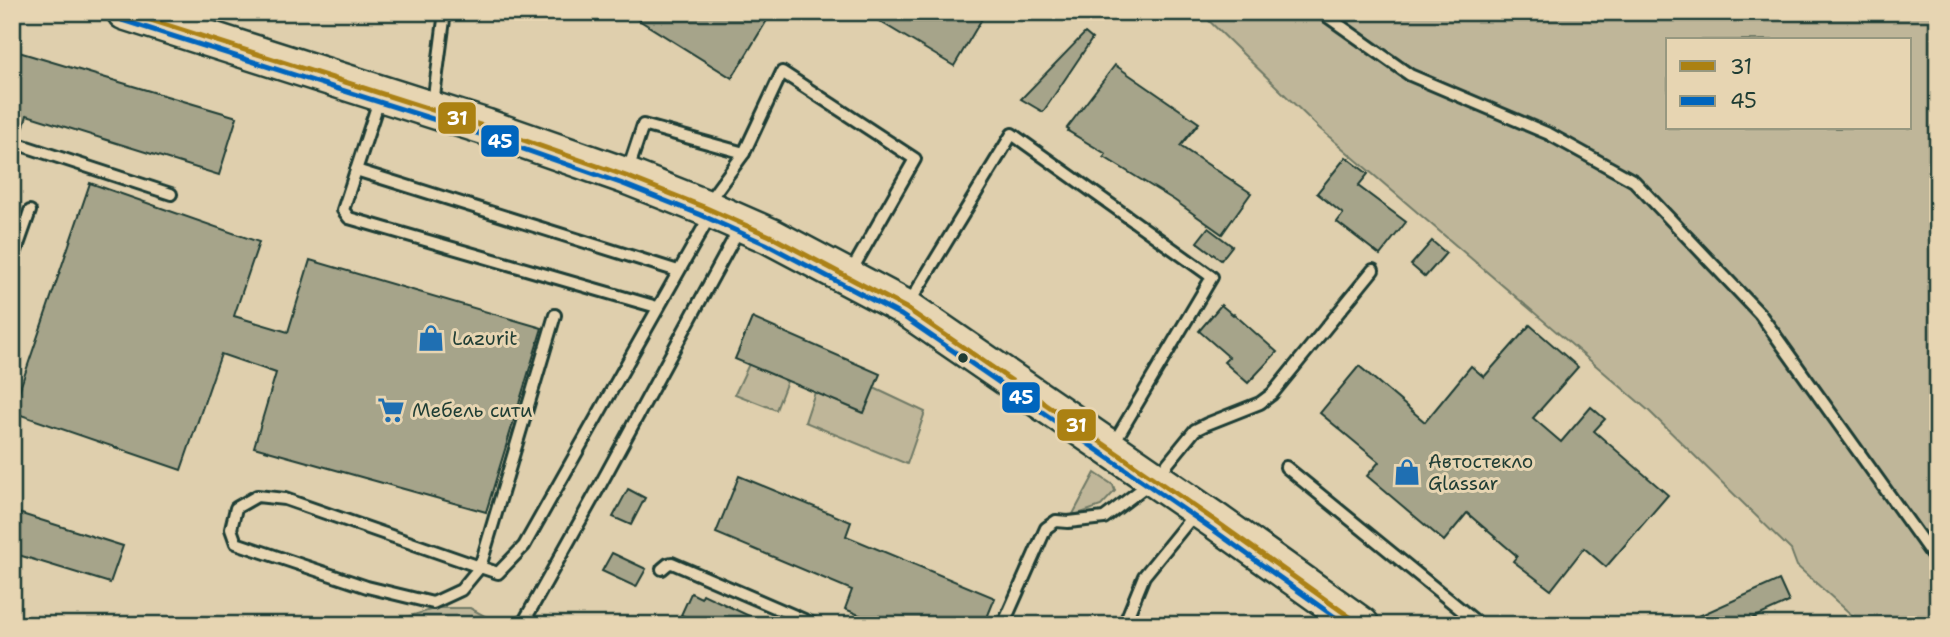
<svg xmlns="http://www.w3.org/2000/svg" width="1950" height="637" font-family="'Shantell Sans',sans-serif">
<rect width="100%" height="100%" fill="#dfcfad"/>
<filter id="ink" filterUnits="userSpaceOnUse"><feTurbulence type="fractalNoise" baseFrequency=".0143" numOctaves="2"/><feDisplacementMap in="SourceGraphic" scale="14" xChannelSelector="R" yChannelSelector="G"/><feConvolveMatrix kernelMatrix="1 2 1 2 8 2 1 2 1" color-interpolation-filters="sRGB"/></filter>
<g filter="url(#ink)">
<g fill="#bfb699" stroke="#6f7a66" stroke-width="2" fill-rule="evenodd">
<path d="M1200 12H1938V625H1863L1797 566 1791 550 1649 411 1319 128ZM1668 40H1910V128H1668Z"/>
<polygon points="749,364 787,381 776,410 735,394"/>
<polygon points="874,388 925,412 907,464 805,422 815,392 863,413"/>
<polygon points="1095,473 1113,485 1115,491 1101,506 1072,516"/>
<polygon points="437,608 470,608 501,625 395,625 407,617"/>
</g>
<g fill="#a6a48a" stroke="#1f3d34" stroke-width="2">
<polygon points="626,12 772,12 732,78"/>
<polygon points="864,12 986,12 954,66"/>
<polygon points="1085,33 1092,39 1043,112 1021,99"/>
<polygon points="12,50 237,117 219,175 27,115 21,137 12,134"/>
<polygon points="1115,65 1199,123 1180,146 1251,193 1222,234 1174,200 1104,157 1106,154 1068,131 1069,129 1067,128"/>
<polygon points="1346,157 1368,174 1358,186 1406,222 1380,255 1337,222 1343,214 1317,193"/>
<polygon points="90,183 259,242 234,316 288,332 310,260 542,328 486,512 254,447 276,373 221,354 181,470 12,412"/>
<polygon points="1208,228 1232,246 1221,260 1197,242"/>
<polygon points="1432,241 1446,253 1425,277 1411,265"/>
<polygon points="1221,305 1233,315 1234,314 1277,352 1248,383 1224,362 1229,357 1199,331"/>
<polygon points="752,318 880,374 864,413 735,359"/>
<polygon points="1530,325 1578,367 1533,418 1561,442 1591,407 1605,419 1594,431 1668,495 1606,567 1584,548 1551,590 1513,561 1517,556 1467,513 1444,541 1367,476 1379,462 1320,413 1359,366 1425,422 1471,366 1484,377"/>
<polygon points="739,476 851,522 846,536 995,598 984,625 883,625 845,609 852,590 716,533"/>
<polygon points="628,489 645,498 631,525 613,517"/>
<polygon points="12,511 123,546 110,583 12,553"/>
<polygon points="612,553 646,569 636,587 602,571"/>
<polygon points="1779,580 1789,602 1738,625 1679,625"/>
<polygon points="691,593 701,598 703,594 768,625 703,625 681,615"/>
</g>
<g fill="none" stroke-linecap="round" stroke-linejoin="round">
<defs>
<g id="service">
<polyline points="1321,12 1410,75 1549,134 1634,181 1760,314 1938,563"/>
<polyline points="380,97 343,210 349,218 657,307"/>
<polyline points="433,104 445,12"/>
<polyline points="12,142 171,194"/>
<polyline points="356,170 678,271"/>
<polyline points="627,173 643,125 744,153"/>
<polyline points="708,202 744,153 782,72 915,159 849,275"/>
<polyline points="12,262 30,211"/>
<polyline points="908,305 1012,134 1212,277 1112,446"/>
<polyline points="555,315 480,567 461,590 433,603 367,587 236,543 231,529 236,508 257,496 285,499 480,567 498,573 524,546 710,216"/>
<polyline points="1286,467 1480,625"/>
<polyline points="662,569 668,564 672,563 816,625"/>
<polyline points="522,625 598,489 739,229"/>
<polyline points="1003,625 1046,528 1056,521 1068,522 1104,518 1155,479 1195,430 1207,424 1260,403 1272,394 1373,270"/>
<polyline points="1124,625 1144,576 1196,512"/>
</g>
<polyline id="primary" points="125,12 486,127 626,176 704,207 770,236 906,308 1217,522 1361,625"/>
</defs>
<use href="#service" stroke="#1f3d34" stroke-width="16"/>
<use href="#primary" stroke="#1f3d34" stroke-width="40"/>
<use href="#service" stroke="#e7d5b2" stroke-width="10"/>
<use href="#primary" stroke="#e7d5b2" stroke-width="35"/>
<defs>
<polyline id="bus-1" points="126,12 486,127 626,176 704,207 770,236 906,308 1217,522 1361,625"/>
<polyline id="bus-2" points="122,20 483,135 623,184 701,215 766,244 901,315 1212,529 1346,625"/>
</defs>
<use href="#bus-1" stroke="#e7d5b2" stroke-width="10"/>
<use href="#bus-2" stroke="#e7d5b2" stroke-width="10"/>
<use href="#bus-1" stroke="#ab8112" stroke-width="5"/>
<use href="#bus-2" stroke="#0065bd" stroke-width="5"/>
</g>
</g>
<defs>
<symbol id="shop-bare" viewBox="-9 -9 18 18"><path d="M-5-2.5h2.3a2.7 3.5 0 0 1 5.4 0H5L5.5 6h-11ZM-1.5-2.5h3a1.5 2.3 0 0 0-3 0Z" fill="#1f6fb2" stroke="#e7d5b2" stroke-width="2.5" paint-order="stroke"/></symbol>
<symbol id="supermarket-bare" viewBox="-9 -9 18 18"><path d="M-6-5.5h2.5l.6 2H6L4.5 2H-2.5L-4.4-4H-6ZM-1.5 3.2a1.3 1.3 0 1 0 .1 0ZM3 3.2a1.3 1.3 0 1 0 .1 0Z" fill="#1f6fb2" stroke="#e7d5b2" stroke-width="2.5" paint-order="stroke"/></symbol>
</defs>
<g fill-rule="evenodd">
<use href="#shop-bare" x="412" y="319" width="38" height="38"/>
<use href="#supermarket-bare" x="372" y="391" width="38" height="38"/>
<use href="#shop-bare" x="1388" y="453" width="38" height="38"/>
</g>
<circle fill="#1f3d34" stroke="#e7d5b2" stroke-width="2.5" cx="963" cy="358" r="6"/>
<g text-anchor="middle" stroke-width="6" stroke-linejoin="round" paint-order="stroke">
<g font-size="19" fill="#1f3d34" stroke="#e7d5b2" text-anchor="start">
<text x="452" y="345">Lazurit</text>
<text x="412" y="417">Мебель сити</text>
<text x="1428" y="468">Автостекло<tspan x="1428" dy="22">Glassar</tspan></text>
</g>
</g>
<g stroke="#e7d5b2" stroke-width="2.5">
<rect x="437" y="101" width="40" height="34" rx="7" fill="#ab8112"/>
<rect x="480" y="124" width="40" height="34" rx="7" fill="#0065bd"/>
<rect x="1001" y="381" width="40" height="33" rx="7" fill="#0065bd"/>
<rect x="1056" y="408" width="41" height="34" rx="7" fill="#ab8112"/>
</g>
<g font-size="19" text-anchor="middle" font-weight="bold" fill="#fff">
<text x="457" y="125">31</text>
<text x="500" y="148">45</text>
<text x="1021" y="404">45</text>
<text x="1076" y="432">31</text>
</g>
<rect width="1950" height="637" fill="none" stroke="#e7d5b2" stroke-width="42"/>
<rect x="21" y="21" width="1908" height="595" fill="none" stroke="#1f3d34" stroke-width="2.5" filter="url(#ink)"/>
<rect x="1666" y="38" width="245" height="91" fill="#e7d5b2" stroke="#979880" stroke-width="2"/>
<rect x="1680" y="61" width="35" height="10" fill="#ab8112" stroke="#979880" stroke-width="2"/>
<text x="1730" y="74" font-size="21" fill="#1f3d34">31</text>
<rect x="1680" y="96" width="35" height="10" fill="#0065bd" stroke="#979880" stroke-width="2"/>
<text x="1730" y="108" font-size="21" fill="#1f3d34">45</text>
</svg>
